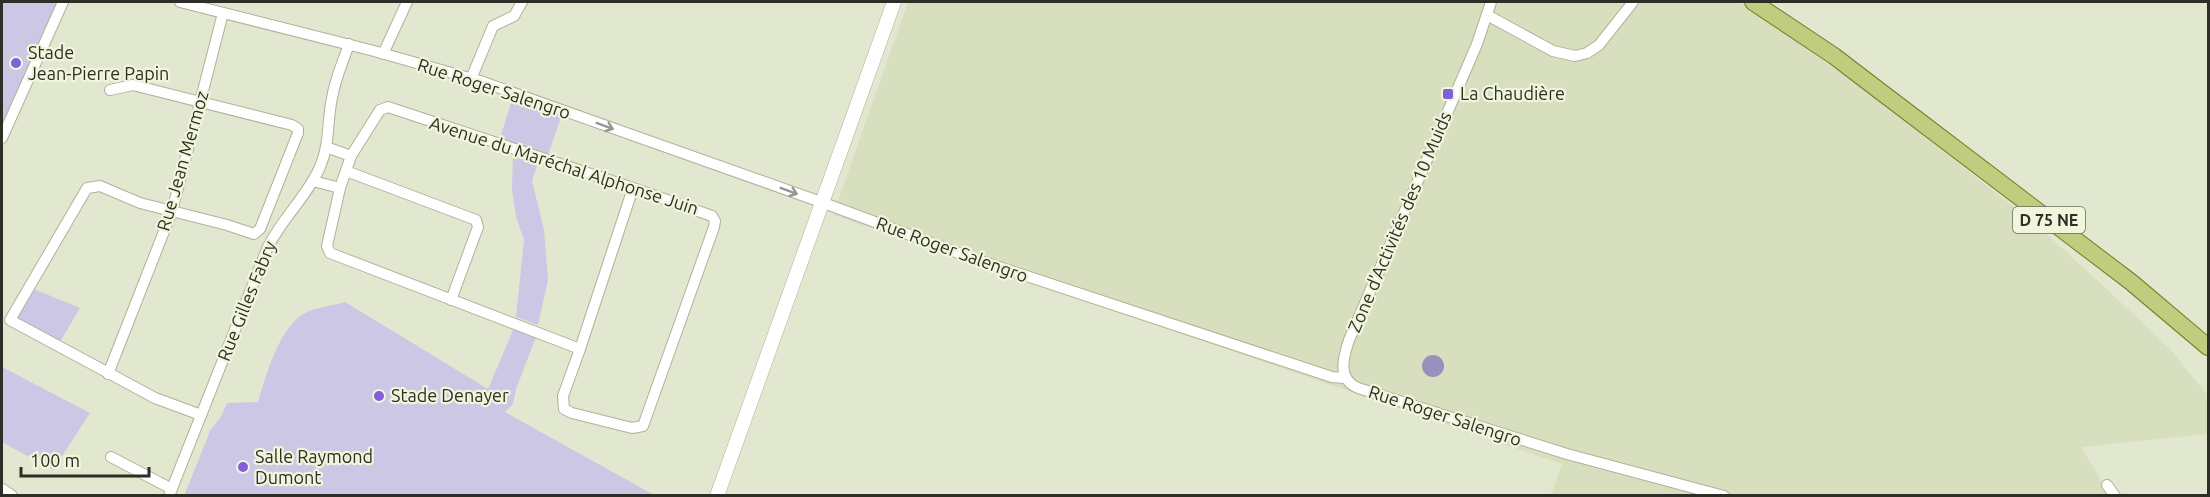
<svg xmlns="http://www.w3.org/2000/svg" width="2210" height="497" font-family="Ubuntu,sans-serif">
<rect width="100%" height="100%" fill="#e2e8cf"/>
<polygon fill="#d8dfbf" points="908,2 1740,2 1865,90 2032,221 2108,290 2173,352 2208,396 2208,434 2081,447 2110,495 1551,495 1562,464 833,215"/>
<g fill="#ccc7e4">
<polygon points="2,2 58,2 2,125"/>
<polygon points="513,97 562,114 548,155 500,138"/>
<polygon points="513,154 538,162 532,181 544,230 548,280 538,325 516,317 524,240 516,217 512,190"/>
<polygon points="34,289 80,308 60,342 16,318"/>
<path d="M345 302 488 389 514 328 536 337 516 389 513 404 505 412 654 495 184 496 210 431 222 415 227 403 258 402C266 376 279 327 305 313 316 307 333 306 345 302Z"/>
<polygon points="2,367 90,413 53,470 2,442"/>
</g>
<circle fill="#9990bd" cx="1433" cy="366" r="11"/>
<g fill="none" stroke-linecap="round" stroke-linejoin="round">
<defs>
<g id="minor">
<polyline points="180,2 374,51 480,81 821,202 969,257 1332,377 1345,378"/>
<path d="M1491 2 1477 44 1349 340C1343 358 1337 379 1358 388L1567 454 1724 496"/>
<polyline points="1487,15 1553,51 1575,56 1587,53 1599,45 1633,2"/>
<polyline points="383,54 407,2"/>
<polyline points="471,79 493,26 514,16 522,2"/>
<polyline points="110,90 133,85 292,125 298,129 298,133 260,229 254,234 227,225 140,203 100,186 87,188 10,320 155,398 201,415"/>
<polyline points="2,138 63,2"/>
<polyline points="346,171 476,220 478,227 451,300"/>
<polyline points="313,181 340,188 351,156 326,147"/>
<polyline points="340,188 327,246 330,253 580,349 563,396 564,409 572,413 632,428 643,426 714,227 715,221 712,216 633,188 388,107 380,110 351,156"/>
<polyline points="580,349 633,188"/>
<polyline points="108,374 172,211 223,13"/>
<polyline points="111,457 172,489"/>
<polyline points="2107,485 2115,496"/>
<path d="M169 496 267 249C281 219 307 197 320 167 330 144 327 121 332 98 335 79 343 62 349 44"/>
</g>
<polyline id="tertiary" points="2,490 11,496"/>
<polyline id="secondary" points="717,496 894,2"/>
<polyline id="primary" points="1753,2 1834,56 1868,82 2131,282 2208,347"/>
</defs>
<use href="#minor" stroke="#adb39b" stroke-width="12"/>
<use href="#tertiary" stroke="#adb39b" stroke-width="14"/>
<use href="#secondary" stroke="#adb39b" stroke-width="15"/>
<use href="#primary" stroke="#717f27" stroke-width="18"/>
<use href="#minor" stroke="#fff" stroke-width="10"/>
<use href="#tertiary" stroke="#fff" stroke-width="12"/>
<use href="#secondary" stroke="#fff" stroke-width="14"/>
<use href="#primary" stroke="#c0cc7e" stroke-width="16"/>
</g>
<defs><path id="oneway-shaft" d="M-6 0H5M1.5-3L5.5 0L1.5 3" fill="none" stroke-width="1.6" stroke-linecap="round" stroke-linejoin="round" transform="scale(1.5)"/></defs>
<g stroke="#969792">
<use href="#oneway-shaft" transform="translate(605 126) rotate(20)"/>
<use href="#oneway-shaft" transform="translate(789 191) rotate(20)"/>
</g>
<g fill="#825fda" stroke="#eff6dc" stroke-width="2">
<circle cx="16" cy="63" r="6"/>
<rect x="1442" y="88" width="12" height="12" rx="3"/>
<circle cx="379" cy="396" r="6"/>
<circle cx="243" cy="467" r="6"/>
</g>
<g text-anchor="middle" stroke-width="4.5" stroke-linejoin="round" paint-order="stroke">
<rect fill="#eff6dc" stroke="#676b5d" stroke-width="1.5" x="2013" y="207" width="72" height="26" rx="4.5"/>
<g font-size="16" font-weight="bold" fill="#2d2f26">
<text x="2049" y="226">D 75 NE</text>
</g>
<g font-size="18" fill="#2d2f26" stroke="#eff6dc" text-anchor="start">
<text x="28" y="59">Stade<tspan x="28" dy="21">Jean-Pierre Papin</tspan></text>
<text x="1460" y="100">La Chaudière</text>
<text x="391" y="402">Stade Denayer</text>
<text x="255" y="463">Salle Raymond<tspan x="255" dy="21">Dumont</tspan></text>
</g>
<g font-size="18" fill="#2d2f26" stroke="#eff6dc">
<text transform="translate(494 89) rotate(18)" y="6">Rue Roger Salengro</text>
<text transform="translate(183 161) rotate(-74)" y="6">Rue Jean Mermoz</text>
<text transform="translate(564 166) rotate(18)" y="6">Avenue du Maréchal Alphonse Juin</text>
<text transform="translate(1400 222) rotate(-67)" y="6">Zone d'Activités des 10 Muids</text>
<text transform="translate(952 250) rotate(20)" y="6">Rue Roger Salengro</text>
<text transform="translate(247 301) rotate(-68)" y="6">Rue Gilles Fabry</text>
<text transform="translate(1445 416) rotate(18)" y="6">Rue Roger Salengro</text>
</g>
</g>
<rect width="2210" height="497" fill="none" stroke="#2d2f26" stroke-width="6"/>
<path d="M21 467v9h128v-9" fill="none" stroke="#2d2f26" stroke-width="3"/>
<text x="30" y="467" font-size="18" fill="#2d2f26" stroke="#eff6dc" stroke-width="4.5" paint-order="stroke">100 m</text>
</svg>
